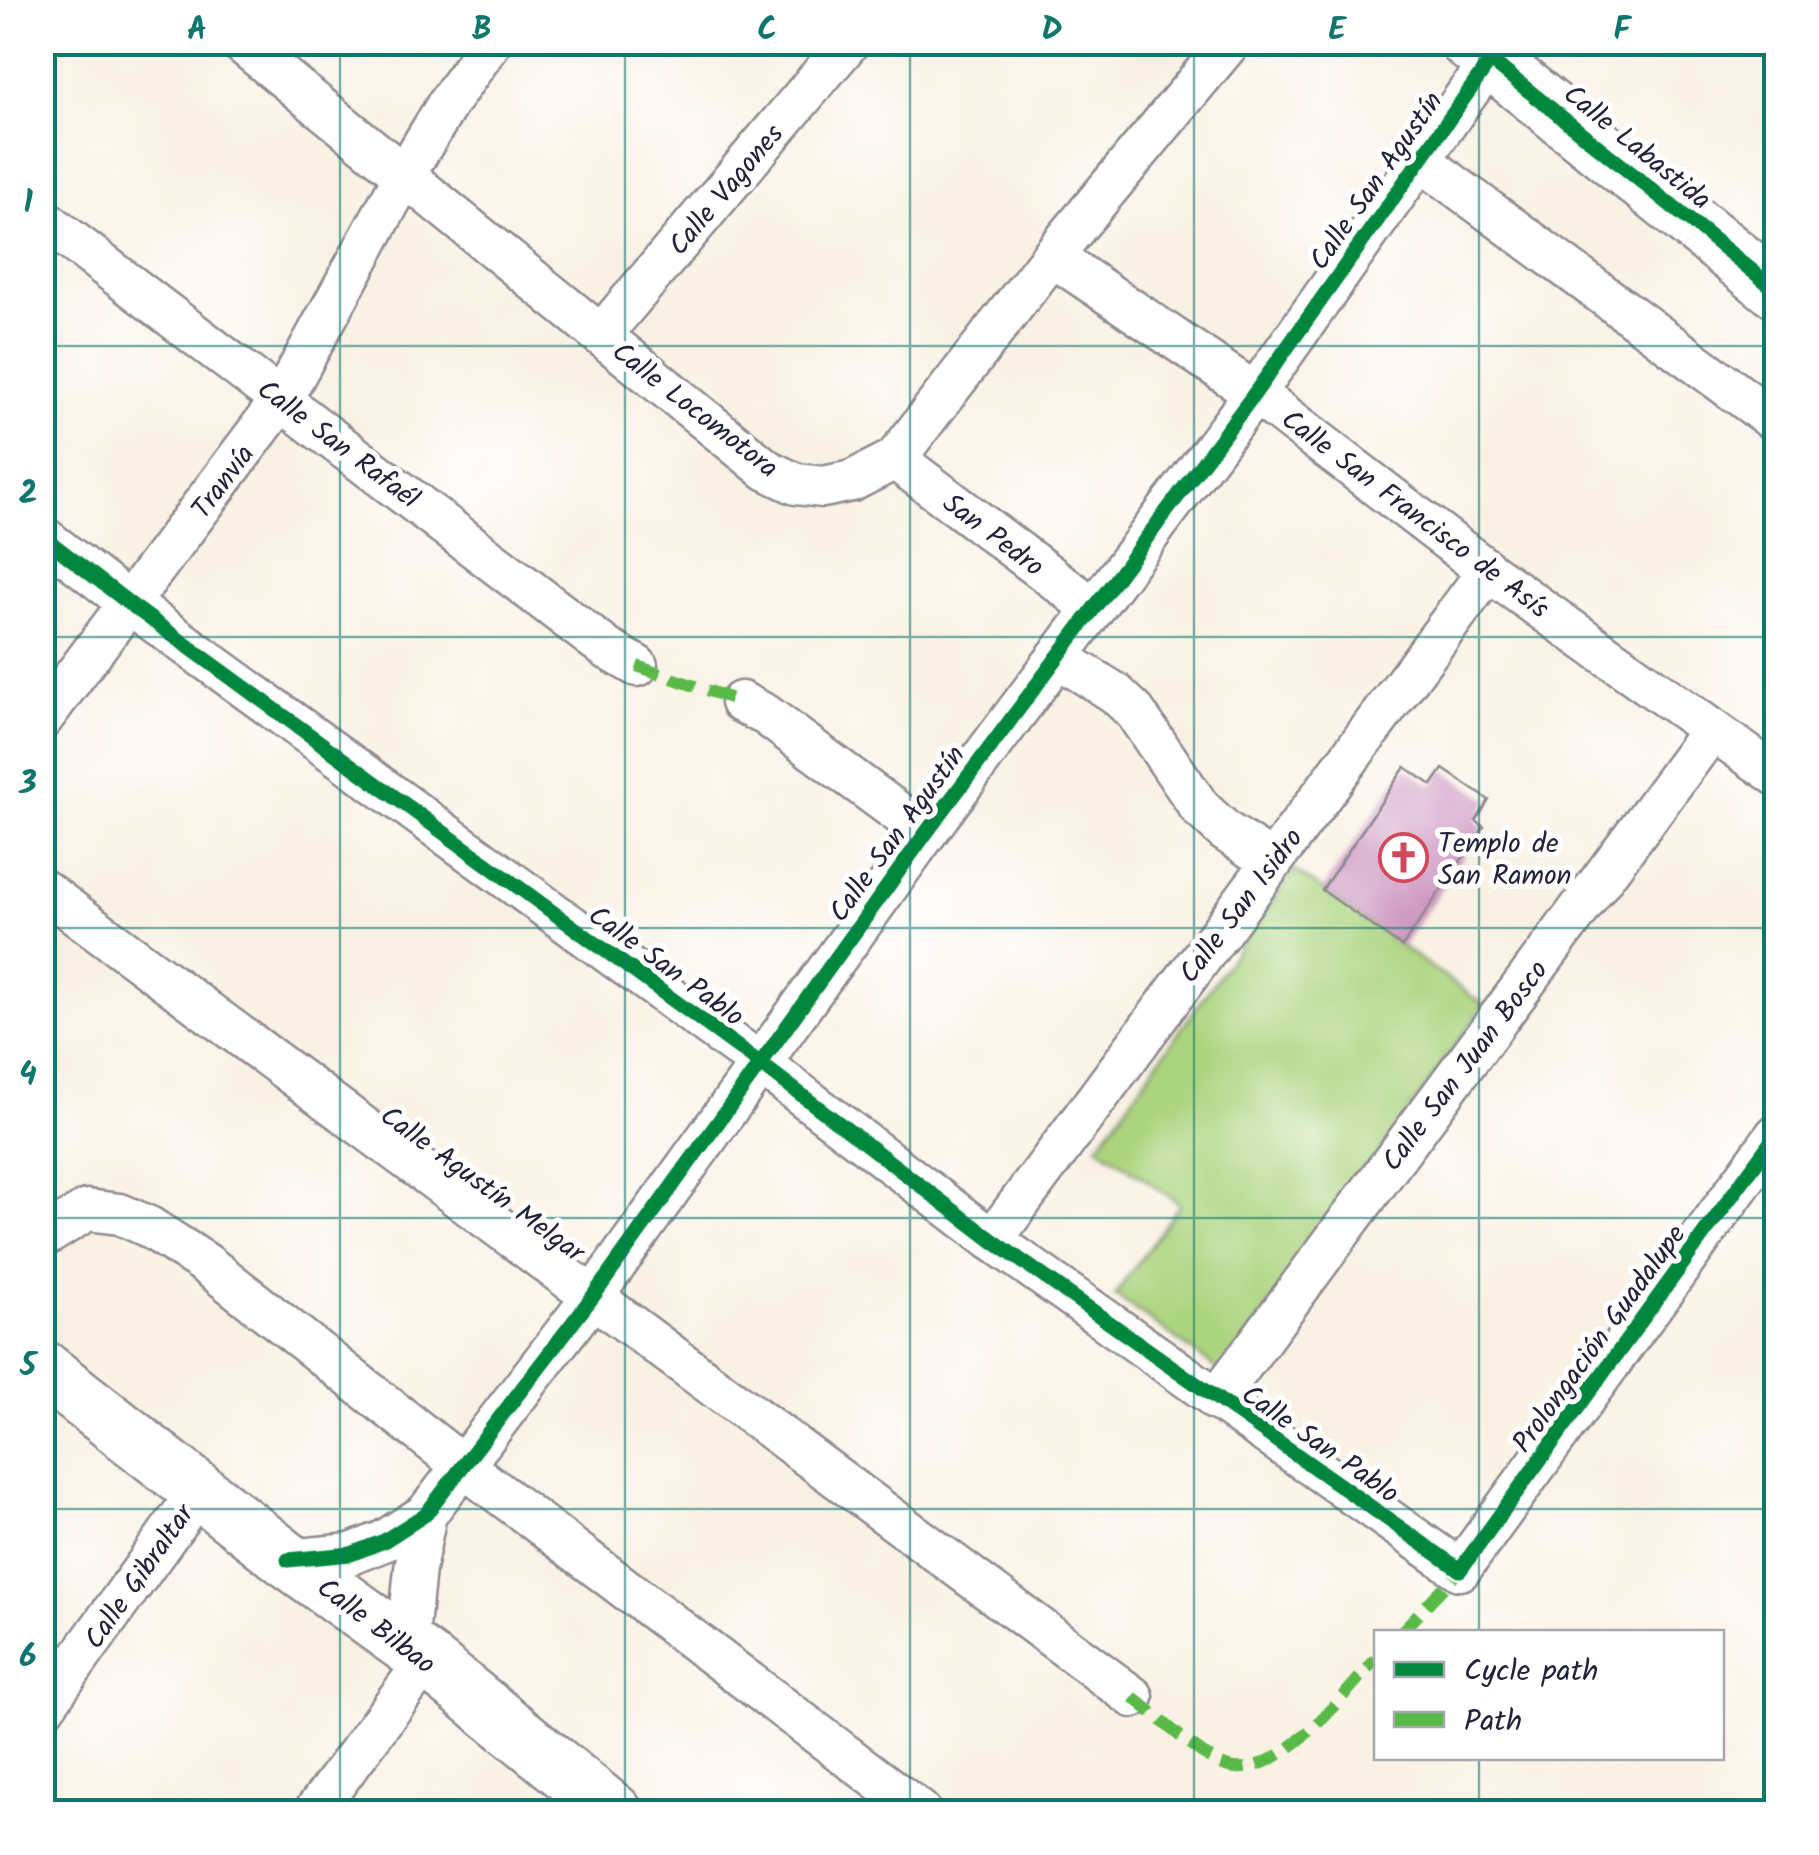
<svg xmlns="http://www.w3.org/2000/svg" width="1819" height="1855" font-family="Kalam,sans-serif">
<rect width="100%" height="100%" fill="#fff"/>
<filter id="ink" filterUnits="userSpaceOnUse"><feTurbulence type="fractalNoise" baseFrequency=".01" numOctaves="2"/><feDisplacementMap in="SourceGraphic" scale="20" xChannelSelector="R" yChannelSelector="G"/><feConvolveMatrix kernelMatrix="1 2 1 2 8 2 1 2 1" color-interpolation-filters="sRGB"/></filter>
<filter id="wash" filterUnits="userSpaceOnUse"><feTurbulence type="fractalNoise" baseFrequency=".0048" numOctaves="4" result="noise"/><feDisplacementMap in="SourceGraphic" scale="40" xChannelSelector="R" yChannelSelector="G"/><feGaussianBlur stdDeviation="2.25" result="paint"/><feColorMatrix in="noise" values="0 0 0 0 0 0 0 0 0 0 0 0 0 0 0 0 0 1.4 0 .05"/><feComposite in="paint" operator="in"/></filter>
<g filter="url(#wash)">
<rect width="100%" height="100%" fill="#f9f1e3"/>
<polygon fill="#acd47f" stroke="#677b5d" stroke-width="2.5" points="1294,870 1484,1005 1223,1373 1115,1295 1180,1204 1098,1146"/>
<g id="blocks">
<polygon fill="#cf9ac2" points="1405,767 1432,785 1443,769 1489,800 1476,821 1484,827 1402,947 1322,890"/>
</g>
</g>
<g filter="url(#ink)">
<use href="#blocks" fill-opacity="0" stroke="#8e8a8f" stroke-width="2.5"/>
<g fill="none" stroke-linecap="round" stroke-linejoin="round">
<defs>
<g id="street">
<polyline points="240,42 767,470 796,484 823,487 852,481 895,459 1052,256 1230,42"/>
<polyline points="1420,160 1776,422"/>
<polyline points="42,218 606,648 637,666"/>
<polyline points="1052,256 1255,393 1488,571 1776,775"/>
<polyline points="601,335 849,42"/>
<polyline points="895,459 1093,608"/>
<polyline points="42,536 130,604 761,1064 992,1240 1460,1570 1776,1135"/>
<polyline points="1057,657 1115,693 1135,712 1200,808 1225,831 1272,862"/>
<polyline points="741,702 766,715 926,833"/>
<polyline points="42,719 282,399 405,174 448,103 491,42"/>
<polyline points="42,889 1133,1697"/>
<polyline points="42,1238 87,1210 120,1214 149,1227 205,1263 463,1466 921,1812"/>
<polyline points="992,1240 1488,571"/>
<polyline points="1216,1400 1712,730"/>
<polyline points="288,1560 351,1554 384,1541 426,1514 594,1295 926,833 1255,393 1491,60"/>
<polyline points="407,1646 415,1569 426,1514"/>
<polyline points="42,1710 199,1491"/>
<polyline points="314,1812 427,1660"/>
</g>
<g id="secondary">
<polyline points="1468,42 1776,290"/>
<polyline points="42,1368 288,1560 427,1660 614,1812"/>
</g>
</defs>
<use href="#street" stroke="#8e8a8f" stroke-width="45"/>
<use href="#secondary" stroke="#8e8a8f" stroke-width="60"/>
<use href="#street" stroke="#fff" stroke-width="40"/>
<use href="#secondary" stroke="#fff" stroke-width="55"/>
<g stroke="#58b947" stroke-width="12" stroke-dasharray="25 12" stroke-linecap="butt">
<polyline points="637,666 741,702"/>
<polyline points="1401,1632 1460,1570"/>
<path d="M1133 1697C1161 1719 1189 1747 1219 1763 1272 1792 1345 1692 1376 1659"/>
</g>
<defs>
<g id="cycleway">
<polyline points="1468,42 1776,290"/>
<polyline points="42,536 130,604 761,1064 992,1240 1460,1570 1776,1135"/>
<polyline points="288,1560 351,1554 384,1541 426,1514 594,1295 926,833 1255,393 1491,60"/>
</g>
</defs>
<use href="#cycleway" stroke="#fff" stroke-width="21"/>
<use href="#cycleway" stroke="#00873e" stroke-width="15"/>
</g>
</g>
<path fill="none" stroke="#0f766e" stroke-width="2.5" stroke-opacity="0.55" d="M340 42V1812M625 42V1812M910 42V1812M1194 42V1812M1479 42V1632M42 346H1776M42 637H1776M42 928H1776M42 1218H1776M42 1509H1776M1479 1758V1812"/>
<defs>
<symbol id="church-ring" viewBox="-11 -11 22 22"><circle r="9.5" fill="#fff" stroke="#d1495b" stroke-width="1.5"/><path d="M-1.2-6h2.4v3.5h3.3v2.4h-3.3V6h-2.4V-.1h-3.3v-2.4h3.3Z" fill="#d1495b"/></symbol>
</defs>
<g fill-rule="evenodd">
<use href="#church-ring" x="1376" y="830" width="55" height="55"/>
</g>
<g text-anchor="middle" stroke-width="10" stroke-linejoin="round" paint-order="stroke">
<g font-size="28" fill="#22223b" stroke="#fff">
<text transform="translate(1638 146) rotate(39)" y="10">Calle Labastida</text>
<text transform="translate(1375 180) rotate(-55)" y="10">Calle San Agustín</text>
<text transform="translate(725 189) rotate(-50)" y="10">Calle Vagones</text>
<text transform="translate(696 409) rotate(38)" y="10">Calle Locomotora</text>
<text transform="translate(339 443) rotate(37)" y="10">Calle San Rafaél</text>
<text transform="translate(222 481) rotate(-53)" y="10">Tranvía</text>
<text transform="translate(1416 513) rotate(37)" y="10">Calle San Francisco de Asís</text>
<text transform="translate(994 534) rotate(37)" y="10">San Pedro</text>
<text transform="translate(896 833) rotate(-54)" y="10">Calle San Agustín</text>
<text transform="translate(1240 905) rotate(-53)" y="10">Calle San Isidro</text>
<text transform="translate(667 965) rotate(36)" y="10">Calle San Pablo</text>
<text transform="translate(1464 1065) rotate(-53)" y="10">Calle San Juan Bosco</text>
<text transform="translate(483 1183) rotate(36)" y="10">Calle Agustín Melgar</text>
<text transform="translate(1598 1338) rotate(-54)" y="10">Prolongación Guadalupe</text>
<text transform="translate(1321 1443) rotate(35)" y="10">Calle San Pablo</text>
<text transform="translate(138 1576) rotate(-55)" y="10">Calle Gibraltar</text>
<text transform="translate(377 1625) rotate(37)" y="10">Calle Bilbao</text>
</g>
<g font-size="28" fill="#22223b" stroke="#fff" text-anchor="start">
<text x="1438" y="852">Templo de<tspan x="1438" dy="32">San Ramon</tspan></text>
</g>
</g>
<rect width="1819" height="1855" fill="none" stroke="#fff" stroke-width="110"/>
<rect x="1374" y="1630" width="350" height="130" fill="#ffffff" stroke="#a7a7b1" stroke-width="2.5"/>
<rect x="1394" y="1662" width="50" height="15" fill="#00873e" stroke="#a7a7b1" stroke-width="2.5"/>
<text x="1464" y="1680" font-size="30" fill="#22223b">Cycle path</text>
<rect x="1394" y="1712" width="50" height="15" fill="#58b947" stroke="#a7a7b1" stroke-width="2.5"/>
<text x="1464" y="1730" font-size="30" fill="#22223b">Path</text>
<rect x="55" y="55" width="1709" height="1745" fill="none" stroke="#0f766e" stroke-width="4"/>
<g font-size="32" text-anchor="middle" font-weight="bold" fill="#0f766e">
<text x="197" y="39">A</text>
<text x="482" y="39">B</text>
<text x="767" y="39">C</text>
<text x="1052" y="39">D</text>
<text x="1337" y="39">E</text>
<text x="1622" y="39">F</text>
<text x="28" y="212">1</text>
<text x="28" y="503">2</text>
<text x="28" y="793">3</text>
<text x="28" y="1084">4</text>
<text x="28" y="1375">5</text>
<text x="28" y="1666">6</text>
</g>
</svg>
